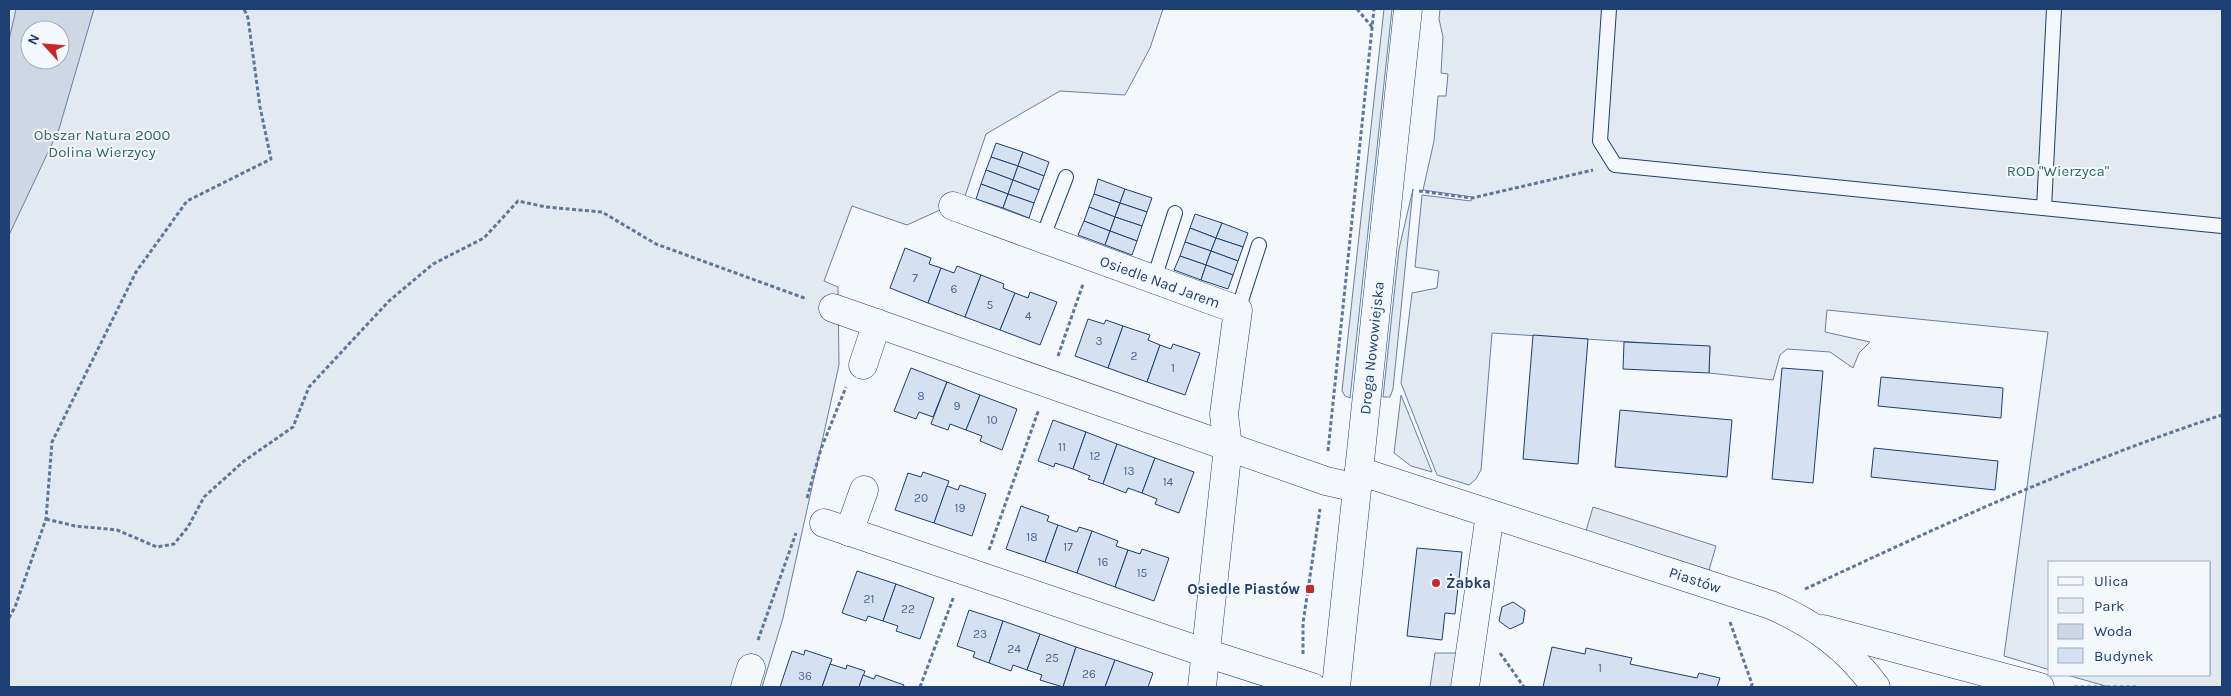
<svg xmlns="http://www.w3.org/2000/svg" width="2231" height="696" font-family="Karla,sans-serif">
<rect width="100%" height="100%" fill="#f4f7fb"/>
<g fill="#e3e9f0" stroke="#687fa3" fill-rule="evenodd">
<path d="M9 9H1163L1150 48 1125 95 1060 91 986 134 964 199 907 225 852 206 824 281 838 287 839 365 783 618 762 687H9ZM30 30H60V60H30Z"/>
<polygon points="1384,9 1392,9 1350,398 1345,396 1342,391"/>
<polygon points="1440,9 2222,9 2222,687 2109,687 2067,675 2210,675 2210,562 2050,562 2050,670 2004,656 2048,332 1827,310 1825,332 1870,342 1859,353 1853,368 1830,352 1787,349 1780,355 1773,380 1709,373 1710,347 1492,333 1481,470 1476,479 1469,485 1437,475 1401,383 1412,293 1437,288 1439,271 1415,267 1422,195 1471,201 1472,197 1423,190 1434,141 1438,96 1446,96 1448,74 1441,73 1443,37 1439,19"/>
<polygon points="1413,189 1393,389 1390,397 1383,397 1399,249"/>
<polygon points="1401,395 1432,472 1411,466 1394,453"/>
</g>
<g fill="#e3e8f0" stroke="#687fa3">
<polygon points="1593,507 1716,546 1709,570 1586,531"/>
<polygon points="1435,653 1458,653 1453,687 1430,687"/>
</g>
<path fill="#cfd7e4" stroke="#687fa3" fill-rule="evenodd" d="M16 9H94L59 129 9 235V40ZM30 30H60V60H30Z"/>
<g fill="#d5e0f0" stroke="#1d3f73">
<polygon points="996,143 1023,152 1018,166 991,157"/>
<polygon points="1023,152 1049,162 1044,176 1018,166"/>
<polygon points="991,157 1018,166 1013,180 986,170"/>
<polygon points="1018,166 1044,176 1039,190 1013,180"/>
<polygon points="986,170 1013,180 1008,194 981,184"/>
<polygon points="1098,179 1125,189 1120,203 1094,194"/>
<polygon points="1013,180 1039,190 1034,203 1008,194"/>
<polygon points="981,184 1008,194 1003,208 976,199"/>
<polygon points="1125,189 1152,198 1147,212 1120,203"/>
<polygon points="1008,194 1034,203 1029,218 1003,208"/>
<polygon points="1094,194 1120,203 1115,217 1089,207"/>
<polygon points="1120,203 1147,212 1142,226 1115,217"/>
<polygon points="1089,207 1115,217 1110,231 1084,221"/>
<polygon points="1195,214 1222,223 1216,238 1190,228"/>
<polygon points="1115,217 1142,226 1137,241 1110,231"/>
<polygon points="1084,221 1110,231 1105,245 1078,235"/>
<polygon points="1222,223 1248,233 1243,247 1216,238"/>
<polygon points="1190,228 1216,238 1211,251 1185,242"/>
<polygon points="1110,231 1137,241 1132,255 1105,245"/>
<polygon points="1216,238 1243,247 1238,261 1211,251"/>
<polygon points="1185,242 1211,251 1206,265 1180,256"/>
<polygon points="905,248 931,258 929,264 941,268 928,303 890,288"/>
<polygon points="1211,251 1238,261 1233,275 1206,265"/>
<polygon points="1180,256 1206,265 1201,280 1174,270"/>
<polygon points="1206,265 1233,275 1228,289 1201,280"/>
<polygon points="957,266 981,275 965,317 928,303 941,268 954,273"/>
<polygon points="981,275 1004,284 1003,288 1015,293 1000,330 965,317"/>
<polygon points="1030,292 1057,302 1040,345 1000,330 1015,293 1028,298"/>
<polygon points="1088,319 1104,324 1106,320 1123,326 1108,368 1075,356"/>
<polygon points="1123,326 1150,335 1148,340 1160,345 1147,382 1108,368"/>
<polygon points="1533,335 1588,339 1578,464 1523,459"/>
<polygon points="1624,342 1710,346 1709,373 1623,369"/>
<polygon points="1173,344 1200,353 1185,395 1147,382 1160,345 1171,349"/>
<polygon points="911,368 947,382 933,417 919,412 916,419 894,411"/>
<polygon points="1782,368 1823,371 1813,483 1772,479"/>
<polygon points="1881,377 2003,388 2001,418 1878,406"/>
<polygon points="947,382 980,395 966,430 950,424 948,430 931,424"/>
<polygon points="980,395 1017,409 1002,450 980,441 982,436 966,430"/>
<polygon points="1620,410 1732,420 1727,477 1615,467"/>
<polygon points="1053,420 1086,432 1073,469 1055,463 1054,467 1038,461"/>
<polygon points="1086,432 1117,444 1103,484 1088,479 1090,476 1073,469"/>
<polygon points="1117,444 1155,458 1142,493 1128,488 1126,493 1103,484"/>
<polygon points="1874,448 1998,461 1995,490 1871,477"/>
<polygon points="1155,458 1194,472 1179,513 1155,504 1157,499 1142,493"/>
<polygon points="923,472 949,481 934,523 895,510 908,473 921,477"/>
<polygon points="960,485 986,494 972,536 934,523 947,486 958,490"/>
<polygon points="1021,506 1049,516 1047,521 1058,525 1045,562 1006,549"/>
<polygon points="1058,525 1077,532 1079,527 1092,531 1077,573 1045,562"/>
<polygon points="1092,531 1118,541 1116,546 1128,550 1115,587 1077,573"/>
<polygon points="1417,548 1462,552 1455,614 1445,613 1442,640 1407,636"/>
<polygon points="1142,549 1169,558 1154,601 1115,587 1128,550 1140,554"/>
<polygon points="857,571 896,584 883,621 868,616 866,621 842,613"/>
<polygon points="896,584 934,598 920,639 896,631 898,626 883,621"/>
<polygon points="1513,602 1525,610 1523,623 1510,629 1499,621 1502,607"/>
<polygon points="969,610 1003,621 989,663 973,657 975,652 957,646"/>
<polygon points="1003,621 1040,634 1027,670 1013,665 1011,671 989,663"/>
<polygon points="1040,634 1076,647 1063,687 1040,680 1042,675 1027,670"/>
<polygon points="1076,647 1115,660 1105,687 1063,687"/>
<polygon points="1552,647 1585,654 1586,648 1632,658 1630,664 1697,678 1699,673 1720,678 1717,687 1543,687"/>
<polygon points="805,650 832,659 822,687 780,687 792,651 804,655"/>
<polygon points="1115,660 1153,673 1148,687 1105,687"/>
<polygon points="830,664 846,669 847,665 865,671 859,687 822,687"/>
<polygon points="863,675 874,679 876,675 904,685 903,687 859,687"/>
</g>
<g fill="none" stroke-linecap="round" stroke-linejoin="round">
<defs>
<g id="lane">
<polyline points="1609,9 1600,141 1615,165 2222,226"/>
<polyline points="2044,208 2054,9"/>
<polyline points="1042,239 1066,177"/>
<polyline points="1154,279 1175,213"/>
<polyline points="1238,310 1259,245"/>
</g>
<g id="street">
<polyline points="953,206 1238,310 1224,414 1228,447 1202,687"/>
<polyline points="833,308 1326,481 1357,488"/>
<polyline points="863,365 877,323"/>
<path d="M1359 471 1771 605C1816 625 1846 647 1876 687"/>
<polyline points="824,523 1206,653 1312,687"/>
<polyline points="849,532 864,490"/>
<polyline points="1823,629 2040,687"/>
<polyline points="745,687 751,668"/>
<polyline points="1465,687 1490,514"/>
</g>
<polyline id="secondary" points="1336,687 1408,9"/>
</defs>
<use href="#lane" stroke="#1d3f73" stroke-width="16"/>
<use href="#street" stroke="#1d3f73" stroke-width="29"/>
<use href="#secondary" stroke="#1d3f73" stroke-width="29"/>
<g stroke="#5e769c" stroke-width="3" stroke-dasharray="4 2.5" stroke-linecap="butt">
<polyline points="1357,9 1372,27"/>
<polyline points="1419,191 1472,198 1593,170"/>
<polyline points="1058,356 1083,284"/>
<polyline points="1328,451 1374,9"/>
<polyline points="807,498 821,449 846,387"/>
<polyline points="46,519 75,526 117,530 157,547 174,544 188,527 204,497 244,461 293,427 309,387 389,301 433,264 484,238 518,201 546,207 602,212 656,244 807,299"/>
<polyline points="989,550 1039,409"/>
<path d="M1805 589C1942 525 2079 462 2222 415"/>
<polyline points="9,618 15,607 46,519 52,442 136,272 187,201 271,159 260,107 248,18 244,9"/>
<polyline points="1730,622 1752,684 1751,687"/>
<polyline points="758,640 796,533"/>
<polyline points="1500,653 1524,687"/>
<polyline points="1303,654 1303,623 1320,509"/>
<polyline points="920,687 954,596"/>
<polyline points="2074,687 2136,687"/>
</g>
<use href="#lane" stroke="#f4f7fb" stroke-width="14"/>
<use href="#street" stroke="#f4f7fb" stroke-width="28"/>
<use href="#secondary" stroke="#f4f7fb" stroke-width="28"/>
</g>
<g fill="#c62828" stroke="#f4f7fb" stroke-width="2">
<circle cx="1436" cy="583" r="5"/>
<rect x="1305" y="584" width="10" height="10" rx="2.5"/>
</g>
<g text-anchor="middle" stroke-width="4" stroke-linejoin="round" paint-order="stroke">
<g font-size="12" fill="#4b6792">
<text x="915" y="282">7</text>
<text x="954" y="293">6</text>
<text x="990" y="309">5</text>
<text x="1028" y="320">4</text>
<text x="1099" y="345">3</text>
<text x="1134" y="360">2</text>
<text x="1173" y="372">1</text>
<text x="921" y="400">8</text>
<text x="957" y="410">9</text>
<text x="992" y="424">10</text>
<text x="1062" y="451">11</text>
<text x="1095" y="460">12</text>
<text x="1129" y="475">13</text>
<text x="1168" y="486">14</text>
<text x="921" y="502">20</text>
<text x="960" y="512">19</text>
<text x="1032" y="541">18</text>
<text x="1068" y="551">17</text>
<text x="1103" y="566">16</text>
<text x="1142" y="577">15</text>
<text x="869" y="603">21</text>
<text x="908" y="613">22</text>
<text x="980" y="638">23</text>
<text x="1014" y="653">24</text>
<text x="1052" y="662">25</text>
<text x="1600" y="672">1</text>
<text x="1089" y="678">26</text>
<text x="805" y="680">36</text>
</g>
<g font-size="15" fill="#2c6c60" stroke="#f4f7fb">
<text x="102" y="140">Obszar Natura 2000<tspan x="102" dy="17">Dolina Wierzycy</tspan></text>
<text x="2058" y="176">ROD "Wierzyca"</text>
</g>
<g font-size="15" fill="#1d3f73" stroke="#f4f7fb">
<text transform="translate(1160 282) rotate(20)" y="5">Osiedle Nad Jarem</text>
<text transform="translate(1372 348) rotate(-84)" y="5">Droga Nowowiejska</text>
<text transform="translate(1695 580) rotate(18)" y="5">Piastów</text>
</g>
<g font-size="15" font-weight="bold" fill="#1d3f73" stroke="#f4f7fb" text-anchor="start">
<text x="1446" y="588">Żabka</text>
<text x="1300" y="594" text-anchor="end">Osiedle Piastów</text>
</g>
</g>
<rect width="2231" height="696" fill="none" stroke="#1d3f73" stroke-width="20"/>
<rect x="2048" y="561" width="162" height="115" fill="#f4f7fb" stroke="#9eadc5"/>
<rect x="2058" y="577" width="25" height="8" fill="#f4f7fb" stroke="#9eadc5"/>
<text x="2094" y="586" font-size="15" fill="#1d3f73">Ulica</text>
<rect x="2058" y="598" width="25" height="15" fill="#e3e9f0" stroke="#9eadc5"/>
<text x="2094" y="611" font-size="15" fill="#1d3f73">Park</text>
<rect x="2058" y="624" width="25" height="15" fill="#cfd7e4" stroke="#9eadc5"/>
<text x="2094" y="636" font-size="15" fill="#1d3f73">Woda</text>
<rect x="2058" y="648" width="25" height="15" fill="#d5e0f0" stroke="#9eadc5"/>
<text x="2094" y="661" font-size="15" fill="#1d3f73">Budynek</text>
<g transform="translate(45 45) rotate(296)"><circle r="24" fill="#f4f7fb" stroke="#9eadc5"/>
<path d="M0-4L9 19L0 12L-9 19Z" fill="#c62828"/>
<text y="-8" font-size="14" font-weight="bold" text-anchor="middle" fill="#1d3f73">N</text>
</g>
</svg>
